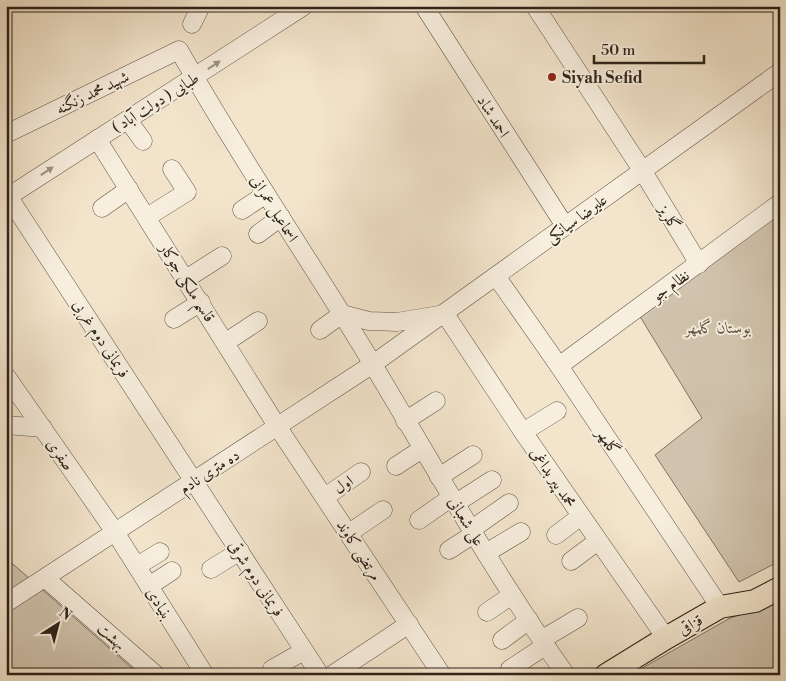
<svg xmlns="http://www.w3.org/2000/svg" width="786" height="681" font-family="'Libre Bodoni',Amiri,serif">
<rect width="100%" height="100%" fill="#f3e5cc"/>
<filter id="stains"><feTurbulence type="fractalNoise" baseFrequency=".004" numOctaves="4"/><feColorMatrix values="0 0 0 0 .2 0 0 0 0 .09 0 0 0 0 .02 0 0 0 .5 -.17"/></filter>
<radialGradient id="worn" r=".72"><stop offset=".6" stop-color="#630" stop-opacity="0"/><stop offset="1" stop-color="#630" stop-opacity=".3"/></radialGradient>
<g fill="#d1c4ae" stroke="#7f7464">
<polygon points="780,200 780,561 739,582 655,455 702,418 636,310"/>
<polygon points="6,558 140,675 6,675"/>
<polygon points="780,597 780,675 630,675 730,618 759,608"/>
</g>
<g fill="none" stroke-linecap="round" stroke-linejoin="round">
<defs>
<g id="minor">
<polyline points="424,6 565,226"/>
<polyline points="535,6 642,170 699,264"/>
<polyline points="192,24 201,6"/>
<polyline points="128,120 143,141"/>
<path d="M6 134 179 50C239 157 309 258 372 363 435 468 495 575 566 675"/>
<polyline points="97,139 277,426 442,675"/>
<polyline points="8,196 320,675"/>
<polyline points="6,198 304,6"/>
<polyline points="102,208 129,189"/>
<polyline points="242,210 266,194"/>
<polyline points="147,217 187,192 172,169"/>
<polyline points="258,234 281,217"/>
<polyline points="496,276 559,366 720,607"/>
<polyline points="186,279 222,256"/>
<polyline points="174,319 201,302"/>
<polyline points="320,330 342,314 369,321 397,322 445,314 523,432 666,638"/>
<polyline points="226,342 258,321"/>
<polyline points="559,366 780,203"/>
<polyline points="6,376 115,532 205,675"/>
<polyline points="405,421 436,401"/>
<polyline points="6,425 43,428"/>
<polyline points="523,432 557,411"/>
<polyline points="396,466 422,449"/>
<polyline points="439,477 473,455"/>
<polyline points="325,497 361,472"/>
<polyline points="456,503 492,480"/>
<polyline points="419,520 452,497"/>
<polyline points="472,529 509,503"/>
<polyline points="349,533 383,510"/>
<polyline points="556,535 581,516"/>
<polyline points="449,550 474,534"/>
<polyline points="486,553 521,532"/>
<polyline points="571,561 598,541"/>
<polyline points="137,566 160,552"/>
<polyline points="211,569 240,551"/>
<polyline points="45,578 156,675"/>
<polyline points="149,586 172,571"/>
<polyline points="6,603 373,364 780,72"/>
<polyline points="487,612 512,595"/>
<polyline points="502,640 529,620"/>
<polyline points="541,640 578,618"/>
<polyline points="272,669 304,651"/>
<polyline points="510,669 545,646"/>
<polyline points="332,675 409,624"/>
</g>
<polyline id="major" points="606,675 666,638 720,607 755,601 780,588"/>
</defs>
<use href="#minor" stroke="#5e5446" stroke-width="19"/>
<use href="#major" stroke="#2d231a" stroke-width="24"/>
<use href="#minor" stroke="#f7eede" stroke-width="18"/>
<use href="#major" stroke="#f3e5cc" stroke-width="22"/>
</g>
<defs><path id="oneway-solid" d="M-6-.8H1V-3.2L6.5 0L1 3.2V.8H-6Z" transform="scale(1.25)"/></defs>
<g fill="#9c9386">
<use href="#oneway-solid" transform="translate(214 65) rotate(-33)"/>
<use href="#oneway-solid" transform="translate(47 171) rotate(-33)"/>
</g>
<circle fill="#8f2418" stroke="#f7eede" stroke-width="2" cx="552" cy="77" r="5"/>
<g text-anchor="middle" stroke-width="4" stroke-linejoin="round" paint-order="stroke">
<g font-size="16" font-weight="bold" fill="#2d231a" stroke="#f7eede" text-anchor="start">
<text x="562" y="83">Siyah Sefid</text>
</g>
<g font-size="16" fill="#2d231a" stroke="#f7eede">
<text transform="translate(92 92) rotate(-26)" y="6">شهید محمد زنگنه</text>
<text transform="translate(155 102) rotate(-32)" y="6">طبایی ( دولت آباد )</text>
<text transform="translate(494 116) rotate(58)" y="6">احمد شاد</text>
<text transform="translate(275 208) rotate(58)" y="6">اسماعیل عمرانی</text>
<text transform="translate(670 217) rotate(59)" y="6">گلریز</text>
<text transform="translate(576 218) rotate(-36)" y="6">علیرضا سیانکی</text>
<text transform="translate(188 282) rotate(58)" y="6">قاسم ملکی جوکار</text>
<text transform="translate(670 285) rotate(-36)" y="6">نظام جو</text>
<text transform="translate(102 338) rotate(57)" y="6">فریمانی دوم غربی</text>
<text transform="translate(609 441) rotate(56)" y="6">گلمهر</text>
<text transform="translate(61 454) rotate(55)" y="6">صفری</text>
<text transform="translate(209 471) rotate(-33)" y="6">ده متری نادم</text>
<text transform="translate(554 477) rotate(56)" y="6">محمد پیر بداغی</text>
<text transform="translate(343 484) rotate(-34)" y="6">اول</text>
<text transform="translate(467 521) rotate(59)" y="6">علی شعبانی</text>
<text transform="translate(360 550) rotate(57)" y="6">مرتضی کاوند</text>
<text transform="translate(257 578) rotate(57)" y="6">فریمانی دوم شرقی</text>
<text transform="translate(160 603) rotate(58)" y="6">بنیادی</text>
<text transform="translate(690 624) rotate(-29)" y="6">قزاقی</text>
<text transform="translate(112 636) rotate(41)" y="6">بهشت</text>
</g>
<g font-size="16" font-style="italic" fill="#5e5346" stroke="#f7eede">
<text x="718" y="333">بوستان گلمهر</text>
</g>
</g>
<rect width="786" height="681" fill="none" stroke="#f3e5cc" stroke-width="25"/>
<rect x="8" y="8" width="771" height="666" fill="none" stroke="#2d231a" stroke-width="2.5"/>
<rect x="12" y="12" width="761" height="656" fill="none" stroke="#2d231a"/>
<g transform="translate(58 624) rotate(36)" stroke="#f7eede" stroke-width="4" paint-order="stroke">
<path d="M0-4L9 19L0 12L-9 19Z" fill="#2d231a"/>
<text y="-8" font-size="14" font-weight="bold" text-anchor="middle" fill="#2d231a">N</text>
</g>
<path d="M594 55v8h110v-8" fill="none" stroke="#2d231a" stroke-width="2.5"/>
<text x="601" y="55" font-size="15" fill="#2d231a" stroke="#f7eede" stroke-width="4" paint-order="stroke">50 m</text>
<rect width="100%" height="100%" filter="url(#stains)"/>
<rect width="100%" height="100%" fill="url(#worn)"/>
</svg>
